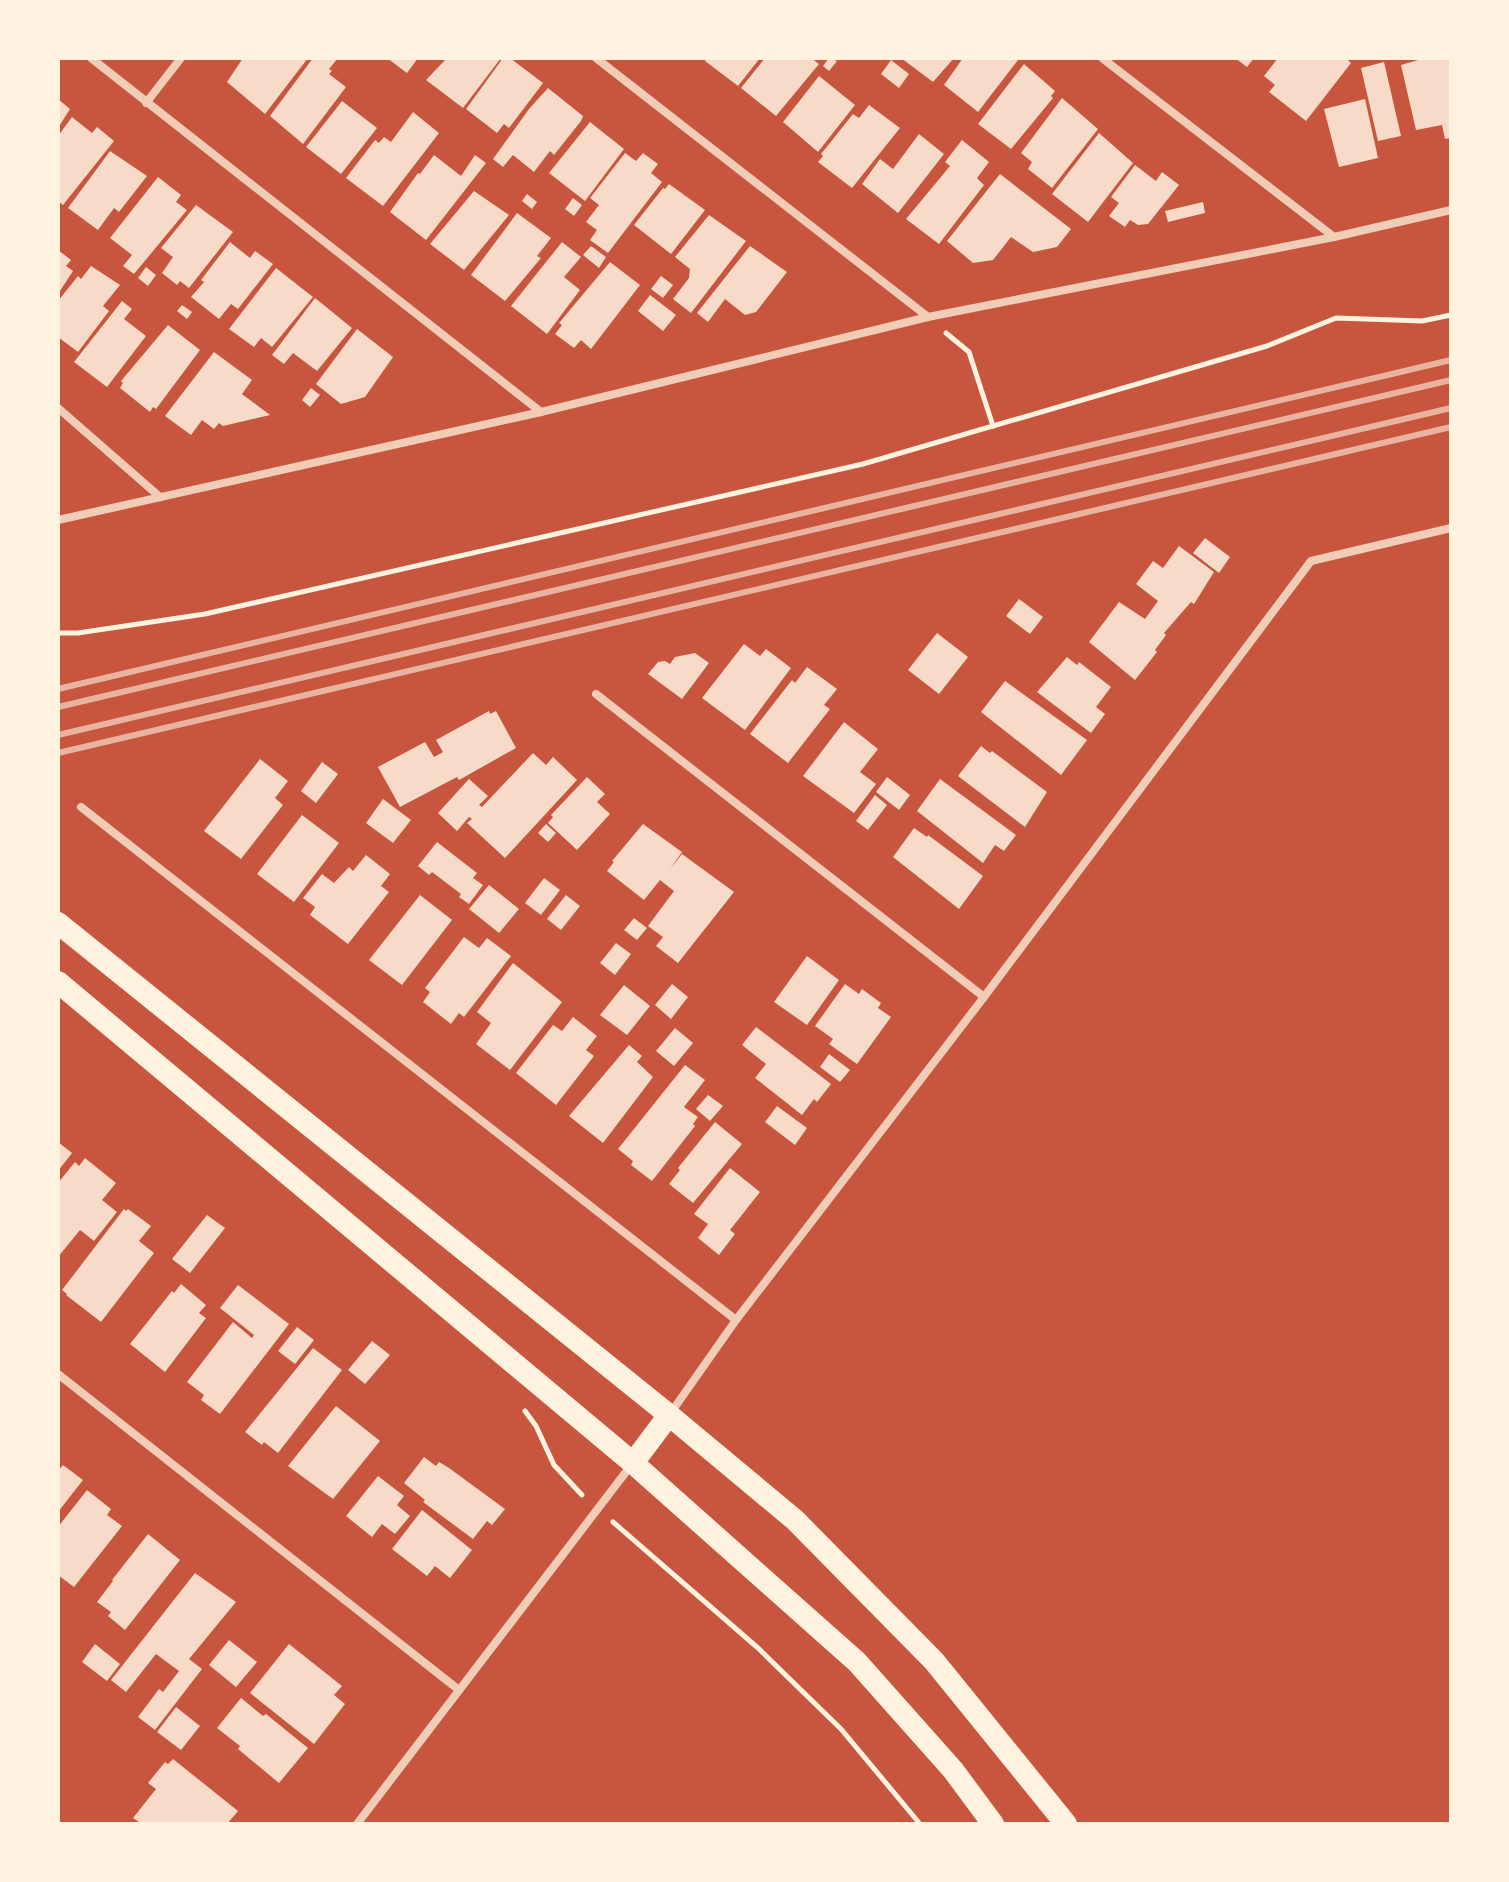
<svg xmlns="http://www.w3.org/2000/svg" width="1509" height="1882" font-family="Overpass,sans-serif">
<rect width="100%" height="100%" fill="#c8553d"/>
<g fill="#f7dbc8">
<polygon points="243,58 296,60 308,58 265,114 227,82"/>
<polygon points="313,58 338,58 329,69 332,71 329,74 346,87 303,144 270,116"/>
<polygon points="387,58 418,58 407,73"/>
<polygon points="447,58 501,58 463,108 426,80"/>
<polygon points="503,58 510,58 543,83 509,128 504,124 497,133 466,109"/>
<polygon points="708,58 760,58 738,86 705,61"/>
<polygon points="765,58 811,58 819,64 776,116 741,88"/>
<polygon points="829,58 837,61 829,71 823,66"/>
<polygon points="901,58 954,58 933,82"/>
<polygon points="963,58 1018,60 978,112 944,85"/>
<polygon points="1235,58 1254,58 1247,67"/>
<polygon points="1278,58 1349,58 1348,60 1351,63 1306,121 1269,92 1275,85 1264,76"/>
<polygon points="1425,58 1449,58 1451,138 1445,139 1442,125 1416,130 1401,65"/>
<polygon points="891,60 909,74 899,88 881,74"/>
<polygon points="1384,62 1401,136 1378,141 1361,68"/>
<polygon points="1024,64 1055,91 1051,96 1053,98 1011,149 978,124"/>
<polygon points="819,76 855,105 818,152 783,122"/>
<polygon points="548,88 583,116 581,121 554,155 550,151 534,172 513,155 503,167 493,159 529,109"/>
<polygon points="1062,98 1098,129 1052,188 1028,169 1032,162 1021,153"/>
<polygon points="58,99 70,109 58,128"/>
<polygon points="1365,99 1378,158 1339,167 1324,109"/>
<polygon points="342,101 377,128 341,174 306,147"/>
<polygon points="869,105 900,128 852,188 818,162 823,156 821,154 853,114 859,118"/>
<polygon points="413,112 439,133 383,206 346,178 375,140 379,143 384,137 391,142"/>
<polygon points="72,117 92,133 97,127 114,141 63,205 58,201 58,136"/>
<polygon points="590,122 624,149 585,201 549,173"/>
<polygon points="1099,133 1133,163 1088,222 1052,194"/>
<polygon points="919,134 944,154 898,213 862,184 880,159 893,169"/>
<polygon points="962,140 989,162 977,178 984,185 939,244 906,219 950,166 945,162"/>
<polygon points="110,151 147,176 119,212 114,208 98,230 68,208"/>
<polygon points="625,153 636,161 643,153 658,164 651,173 662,182 608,253 590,240 597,230 586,222 599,205 590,198"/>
<polygon points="434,155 461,176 475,155 486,163 426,240 390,212 418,173 420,174"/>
<polygon points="1135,165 1156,181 1162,172 1179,185 1148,224 1138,225 1130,220 1125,227 1109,216 1119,203 1111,197"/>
<polygon points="1000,174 1071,229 1057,247 1033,252 1011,237 993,260 973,263 947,241"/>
<polygon points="158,177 181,195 176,202 187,210 134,274 123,266 132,255 110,238"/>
<polygon points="669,184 705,210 671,254 634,225 663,188 665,189"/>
<polygon points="474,191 509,215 464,270 430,244"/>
<polygon points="527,194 537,202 532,209 522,201"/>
<polygon points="573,198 582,205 574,216 565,209"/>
<polygon points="1203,202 1205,213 1168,222 1165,211"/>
<polygon points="196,205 233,232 189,288 180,281 177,285 162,273 173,257 161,248"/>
<polygon points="517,213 551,238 537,256 541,258 505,301 471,275"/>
<polygon points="709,215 746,241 691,313 673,299 689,278 690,269 675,257"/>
<polygon points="230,242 250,258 255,251 273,264 238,309 231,304 219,319 191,297 204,282 201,280"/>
<polygon points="562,242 581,257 564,277 580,290 547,334 511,306"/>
<polygon points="591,246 606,257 599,268 583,255"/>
<polygon points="750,246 787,272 756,312 745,315 725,299 708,322 697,313"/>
<polygon points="58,250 71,260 66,266 73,271 58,294"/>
<polygon points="610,262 640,285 591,349 581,340 574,348 555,334 562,325 559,323"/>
<polygon points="91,266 120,285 103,306 109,311 78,352 58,337 58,301 78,276 81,279"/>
<polygon points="146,267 156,275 148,286 138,278"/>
<polygon points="276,268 313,297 272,347 261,338 254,347 229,329"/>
<polygon points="661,276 673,285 663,298 651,289"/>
<polygon points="650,295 676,315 663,331 638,311"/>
<polygon points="315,298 352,328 317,371 293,353 284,364 272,355"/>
<polygon points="122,301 132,309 124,319 146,336 107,387 74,362"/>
<polygon points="182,305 192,312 187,319 177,311"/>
<polygon points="168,325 200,350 156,409 153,407 150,412 120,388 123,383 121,381"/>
<polygon points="357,329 393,357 365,397 341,404 316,384"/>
<polygon points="214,352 252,380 242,394 270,415 223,426 219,423 214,429 202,420 191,435 165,416"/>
<polygon points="311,388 320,395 310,407 302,400"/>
<polygon points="1205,538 1230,557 1219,573 1193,553"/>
<polygon points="1179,546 1214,572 1194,604 1191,602 1164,633 1166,635 1155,650 1157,652 1135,680 1089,642 1119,602 1145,619 1158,601 1136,584 1153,561 1163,568"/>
<polygon points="1019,599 1043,617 1030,634 1006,616"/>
<polygon points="937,633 968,657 939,694 908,670"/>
<polygon points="744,644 760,656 766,649 791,668 745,730 702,698"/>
<polygon points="695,653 709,663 682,699 648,674 658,662 665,661 670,664 675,657"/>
<polygon points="1067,657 1077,665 1079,662 1111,687 1096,707 1105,714 1091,733 1037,692"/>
<polygon points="807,667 837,689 824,705 830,709 788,763 750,734 792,680 795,683"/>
<polygon points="1005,681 1087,740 1061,775 981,712"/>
<polygon points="489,711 490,714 496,711 516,748 459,780 457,777 400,807 378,767 425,742 434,757 443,752 436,740"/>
<polygon points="844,722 878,749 860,772 876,784 854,813 803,776"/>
<polygon points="981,746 990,753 992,751 1047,792 1025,827 958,776"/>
<polygon points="533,753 546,765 553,757 577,780 505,858 467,823 472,819 469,817 457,831 438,813 469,779 488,796 479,805 482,807"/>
<polygon points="260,759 288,781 275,798 283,805 241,859 204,831"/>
<polygon points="322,762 338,774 316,803 301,791"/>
<polygon points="587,777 605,794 597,802 610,814 577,850 548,823 553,817 551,815"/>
<polygon points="887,777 910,795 899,810 876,792"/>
<polygon points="940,779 1016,835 1004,851 995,845 983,863 917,811"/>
<polygon points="875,795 887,805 868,830 856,821"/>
<polygon points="383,799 411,820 393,843 366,823"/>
<polygon points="302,815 339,843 294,902 257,874"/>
<polygon points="546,824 556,833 548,842 538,833"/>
<polygon points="643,824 682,852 670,869 682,854 734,892 678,963 656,946 663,937 648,926 674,891 660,880 644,900 607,871 614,862 612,861"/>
<polygon points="914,828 927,837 928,835 983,876 959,909 893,857"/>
<polygon points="437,842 477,873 473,878 483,885 469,904 459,897 461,894 432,872 429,875 418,866"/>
<polygon points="366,855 390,874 381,886 389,892 348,944 310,915 315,907 303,898 322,874 334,883 349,867 353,871"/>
<polygon points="544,878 560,890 541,915 525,903"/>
<polygon points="489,885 519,909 499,933 469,909"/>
<polygon points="420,895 452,920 402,985 369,960"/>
<polygon points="566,895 580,906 561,930 547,919"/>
<polygon points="634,918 647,928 637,940 624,930"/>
<polygon points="464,937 479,948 487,938 511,956 464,1017 459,1013 451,1024 423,1002 430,992 425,988"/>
<polygon points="616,943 631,954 615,975 600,963"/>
<polygon points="807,956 839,980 807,1025 774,1002"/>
<polygon points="513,963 562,1002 510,1070 476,1044 491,1023 477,1012"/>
<polygon points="672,984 688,997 671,1019 655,1005"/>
<polygon points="845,984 859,994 862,989 881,1003 878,1008 891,1017 857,1064 829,1044 833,1039 815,1026"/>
<polygon points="624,985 650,1006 627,1035 600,1015"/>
<polygon points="573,1017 597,1036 586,1050 594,1056 556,1105 516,1073 553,1025 562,1031"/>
<polygon points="756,1027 831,1084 817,1102 814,1099 802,1115 755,1078 766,1064 742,1045"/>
<polygon points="675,1028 693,1043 674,1066 656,1051"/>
<polygon points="629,1045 642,1056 637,1062 653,1077 603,1143 569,1116"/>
<polygon points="829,1054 850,1070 840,1082 820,1067"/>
<polygon points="685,1065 705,1080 684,1107 698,1117 693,1124 695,1126 652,1181 631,1165 633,1161 618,1149"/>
<polygon points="708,1095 723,1106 710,1121 696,1109"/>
<polygon points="777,1106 807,1128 795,1145 765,1122"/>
<polygon points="715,1122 742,1144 693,1203 669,1184 680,1170 678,1168"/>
<polygon points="58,1142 72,1153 58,1171"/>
<polygon points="85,1158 116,1183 102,1200 117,1212 94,1241 80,1230 58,1257 58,1183 75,1162 79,1166"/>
<polygon points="730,1168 760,1192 730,1230 735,1234 719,1255 698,1238 708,1224 694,1214"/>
<polygon points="124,1209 126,1211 128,1209 151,1226 139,1241 154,1253 101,1322 66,1295 67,1294 62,1290"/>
<polygon points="207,1215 225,1228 190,1273 172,1259"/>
<polygon points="181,1284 206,1305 199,1313 206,1318 165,1372 130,1344 172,1291 174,1293"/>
<polygon points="238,1285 289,1324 220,1414 201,1400 204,1395 187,1382 233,1322 252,1338 254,1335 220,1308"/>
<polygon points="297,1327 314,1340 295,1364 278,1351"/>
<polygon points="372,1341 390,1355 365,1384 348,1370"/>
<polygon points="313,1348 342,1370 278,1453 264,1442 262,1445 245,1432"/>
<polygon points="336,1406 380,1441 333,1499 288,1466"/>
<polygon points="424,1457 436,1466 439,1462 449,1468 505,1509 492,1525 487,1521 473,1539 423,1502 425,1500 404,1483"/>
<polygon points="63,1465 83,1480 58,1512 58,1471"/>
<polygon points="378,1476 404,1496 397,1505 410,1516 395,1534 382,1524 372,1537 346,1516"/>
<polygon points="87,1490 111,1509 107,1515 122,1526 74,1587 58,1575 58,1527"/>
<polygon points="422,1510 472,1550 450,1578 435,1566 427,1576 392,1549"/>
<polygon points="148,1534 180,1560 125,1630 108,1616 111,1612 97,1602 113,1581 112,1580"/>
<polygon points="195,1573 236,1602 189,1659 202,1669 155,1730 138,1717 159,1689 163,1692 179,1671 156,1654 126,1692 111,1680"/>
<polygon points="229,1640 257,1662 236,1687 209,1665"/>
<polygon points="95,1644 120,1664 107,1681 82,1662"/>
<polygon points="289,1644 342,1686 334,1695 345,1704 314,1744 250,1693"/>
<polygon points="241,1698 263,1716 266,1714 308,1748 279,1783 238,1749 240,1746 217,1728"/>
<polygon points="176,1707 200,1726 181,1750 157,1732"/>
<polygon points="173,1759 238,1811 227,1824 142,1824 133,1818 156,1789 148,1783 165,1762 168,1764"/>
</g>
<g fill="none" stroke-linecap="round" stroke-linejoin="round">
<g stroke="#fff3e0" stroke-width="5">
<polyline points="946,333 969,352 993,426"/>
<polyline points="58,633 78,633 205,614 863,464 1267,346 1336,318 1422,321 1451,315"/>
<polyline points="525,1411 536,1426 554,1465 582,1495"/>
<polyline points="613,1522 758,1648 841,1729 920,1824"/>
</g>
<g stroke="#f1ccb7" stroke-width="8">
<polyline points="91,58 541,412"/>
<polyline points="596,58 928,317"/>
<polyline points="1102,58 1334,237"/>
<polyline points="146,103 181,58"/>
<polyline points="58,408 160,497"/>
<polyline points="58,520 541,412 928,317 1334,237 1451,210"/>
<polyline points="596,694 984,997"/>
<polyline points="81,807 736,1320"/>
<polyline points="58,1374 459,1690"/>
<polyline points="670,1414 736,1320 984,997 1311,561 1451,528"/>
<polyline points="357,1824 632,1464"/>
</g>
<g stroke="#fff3e0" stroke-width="22">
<polyline points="58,923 669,1415 795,1520 934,1661 1066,1824"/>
<polyline points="58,982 633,1463 857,1662 953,1770 993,1824"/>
<polyline points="633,1463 669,1415"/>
</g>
<g stroke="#e9b49f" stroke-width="6">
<polyline points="58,689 1451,360"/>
<polyline points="58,707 1451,380"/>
<polyline points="58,735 1451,408"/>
<polyline points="58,753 1451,427"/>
</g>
</g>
<rect width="1509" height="1882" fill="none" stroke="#fff3e0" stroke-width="120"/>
</svg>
